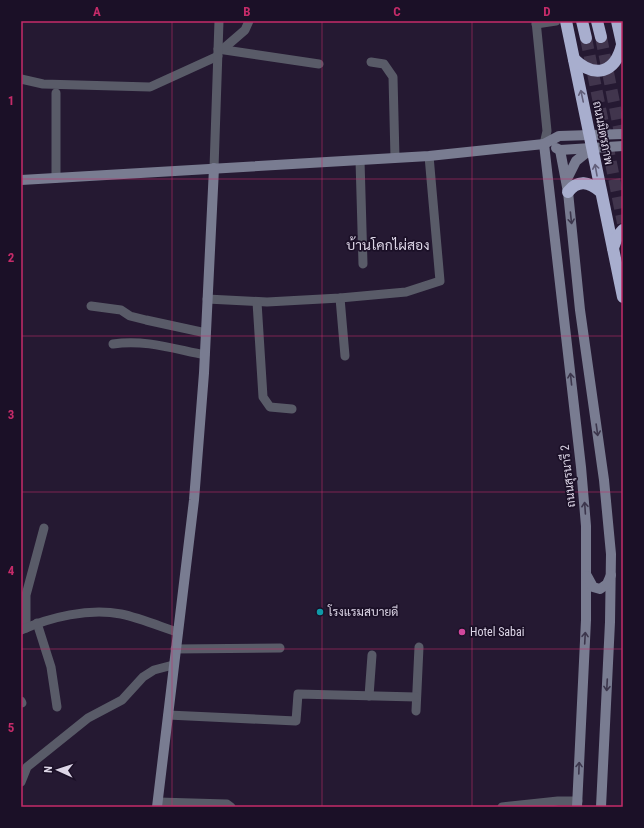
<svg xmlns="http://www.w3.org/2000/svg" width="644" height="828" font-family="'Roboto Condensed',Sarabun,sans-serif">
<rect width="100%" height="100%" fill="#251932"/>
<g fill="none" stroke-linecap="round" stroke-linejoin="round">
<g stroke="#41354d" stroke-width="12" stroke-dasharray="12 6" stroke-linecap="butt">
<polyline points="601,37 623,148"/>
<polyline points="586,38 623,223"/>
</g>
<g stroke="#595b68" stroke-width="9">
<polyline points="536,21 547,131 544,144"/>
<polyline points="536,24 556,21"/>
<polyline points="218,49 319,64"/>
<polyline points="223,49 245,30 249,21"/>
<polyline points="371,62 384,64 393,77 395,158"/>
<polyline points="21,79 43,84 150,87 218,56"/>
<polyline points="360,160 363,264"/>
<polyline points="214,168 219,21"/>
<polyline points="56,178 56,93"/>
<polyline points="340,298 345,356"/>
<polyline points="207,299 267,302 340,298 406,292 440,281 429,156"/>
<polyline points="257,302 263,397 270,407 292,409"/>
<polyline points="91,306 121,310 130,316 146,320 206,333"/>
<path d="M113 344C145 339 174 349 205 355"/>
<polyline points="37,623 51,667 57,707"/>
<polyline points="26,628 26,595 44,528"/>
<path d="M21 630C51 617 88 608 121 614 140 618 159 626 177 632"/>
<polyline points="175,649 280,648"/>
<polyline points="369,696 372,655"/>
<polyline points="21,701 22,703"/>
<polyline points="416,711 419,647"/>
<polyline points="168,715 296,721 298,694 416,697"/>
<polyline points="21,782 27,767 88,718 122,700 143,677 154,670 173,665"/>
<polyline points="158,802 227,804 231,807"/>
<polyline points="502,807 558,801 578,801"/>
</g>
<g stroke="#797c91" stroke-width="10">
<polyline points="544,144 581,467 586,526 586,620 577,807"/>
<polyline points="556,148 560,150 623,146"/>
<polyline points="560,150 568,192 580,310 604,480 611,554 610,622 601,807"/>
<polyline points="567,179 576,161 592,148"/>
<polyline points="21,180 429,156 544,144 559,136 623,134"/>
<polyline points="587,576 593,587 600,589 607,584 611,575"/>
<polyline points="157,807 194,500 204,373 214,168"/>
</g>
<g stroke="#a8aece" stroke-width="12">
<polyline points="566,21 623,297"/>
<polyline points="582,21 586,38"/>
<polyline points="597,21 601,37"/>
<polyline points="617,21 623,48"/>
<path d="M574 59C595 79 615 73 622 45"/>
<path d="M568 192C578 179 589 182 600 191"/>
<polyline points="613,248 617,237 623,230"/>
</g>
</g>
<defs><path id="oneway-shaft" d="M-6 0H5M1.5-3L5.5 0L1.5 3" fill="none" stroke-width="1.6" stroke-linecap="round" stroke-linejoin="round"/></defs>
<g stroke="#625f7a">
<use href="#oneway-shaft" transform="translate(582 96) rotate(-102)"/>
<use href="#oneway-shaft" transform="translate(596 170) rotate(-100)"/>
</g>
<g stroke="#3c364c">
<use href="#oneway-shaft" transform="translate(571 218) rotate(84)"/>
<use href="#oneway-shaft" transform="translate(571 379) rotate(-96)"/>
<use href="#oneway-shaft" transform="translate(597 430) rotate(82)"/>
<use href="#oneway-shaft" transform="translate(585 508) rotate(-94)"/>
<use href="#oneway-shaft" transform="translate(585 638) rotate(-87)"/>
<use href="#oneway-shaft" transform="translate(607 685) rotate(93)"/>
<use href="#oneway-shaft" transform="translate(579 768) rotate(-88)"/>
</g>
<path fill="none" stroke="#c52b69" stroke-width="1" stroke-opacity="0.55" d="M172 21V807M322 21V807M472 21V807M21 179H623M21 336H623M21 492H623M21 649H623"/>
<circle fill="#0f9aa8" stroke="#1b1027" stroke-width="1.5" cx="320" cy="612" r="4"/>
<circle fill="#d1479c" stroke="#1b1027" stroke-width="1.5" cx="462" cy="632" r="4"/>
<g text-anchor="middle" stroke-width="3.5" stroke-linejoin="round" paint-order="stroke">
<g font-size="12" fill="#ddd6e7" stroke="#1b1027">
<text transform="translate(603 133) rotate(79)" y="4">ถนนมิตรภาพ</text>
<text transform="translate(568 476) rotate(-96)" y="4">ถนนสุรนารี 2</text>
</g>
<g font-size="12" fill="#ddd6e7" stroke="#1b1027" text-anchor="start">
<text x="328" y="616">โรงแรมสบายดี</text>
<text x="470" y="636">Hotel Sabai</text>
</g>
<g font-size="14" fill="#ddd6e7" stroke="#1b1027">
<text x="388" y="250">บ้านโคกไผ่สอง</text>
</g>
</g>
<rect width="644" height="828" fill="none" stroke="#1b1027" stroke-width="44"/>
<g transform="translate(58 770) rotate(273)" stroke="#1b1027" stroke-width="3" paint-order="stroke">
<path d="M0-3L7 15L0 10L-7 15Z" fill="#ddd6e7"/>
<text y="-6" font-size="11" font-weight="bold" text-anchor="middle" fill="#ddd6e7">N</text>
</g>
<rect x="22" y="22" width="600" height="784" fill="none" stroke="#c52b69" stroke-width="1.5"/>
<g font-size="13" text-anchor="middle" font-weight="bold" fill="#c52b69">
<text x="97" y="16">A</text>
<text x="247" y="16">B</text>
<text x="397" y="16">C</text>
<text x="547" y="16">D</text>
<text x="11" y="105">1</text>
<text x="11" y="262">2</text>
<text x="11" y="419">3</text>
<text x="11" y="575">4</text>
<text x="11" y="732">5</text>
</g>
</svg>
